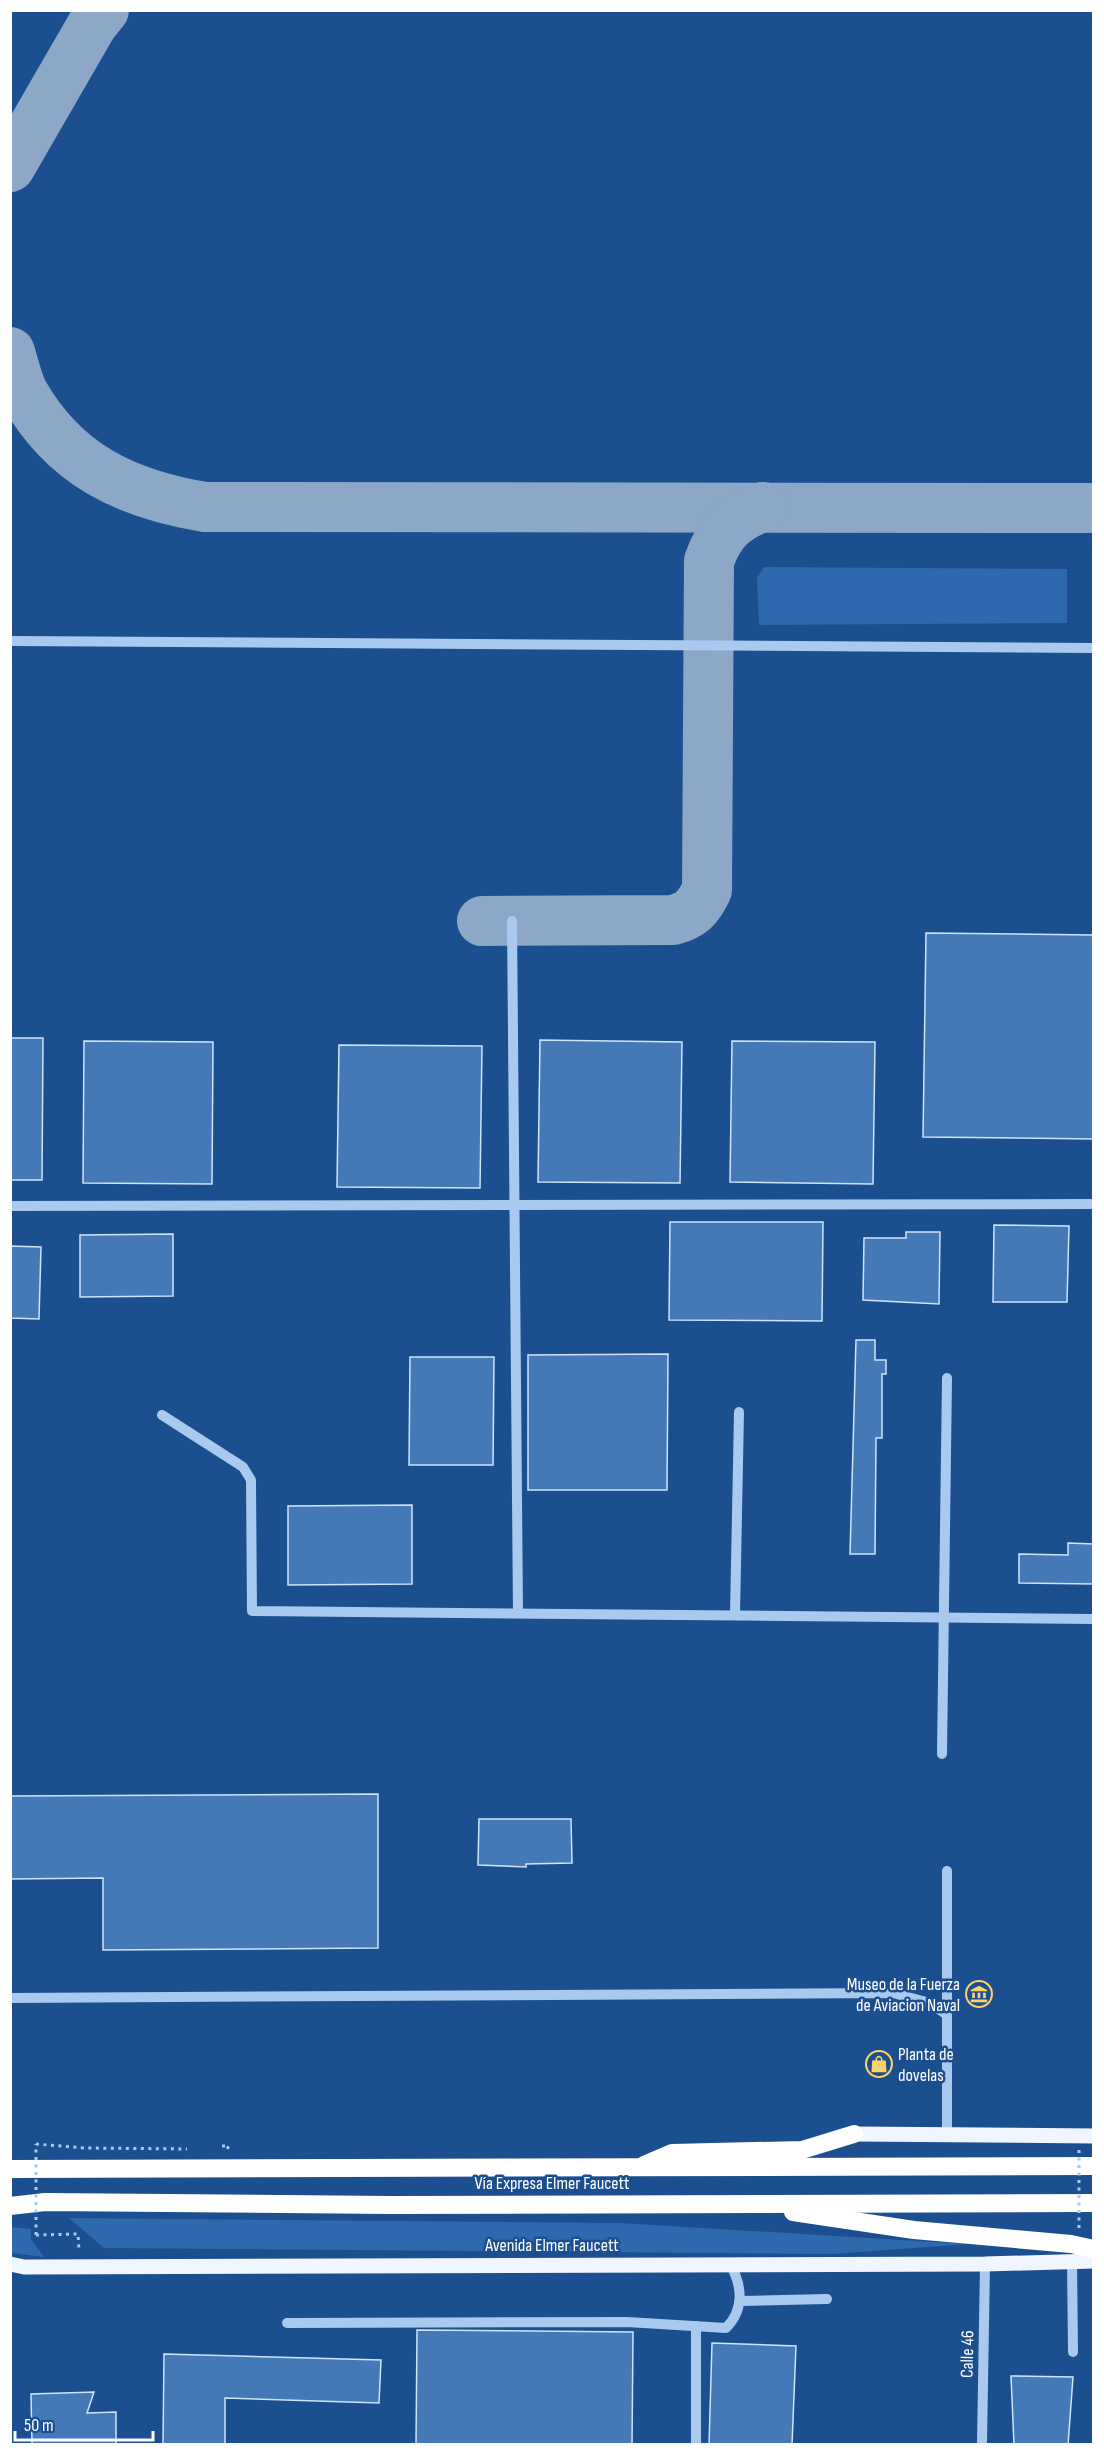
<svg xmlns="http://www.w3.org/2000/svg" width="1104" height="2455" font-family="'Sofia Sans Condensed',sans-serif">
<rect width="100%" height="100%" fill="#1b4f8f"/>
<g fill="#2e69ad">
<polygon points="764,567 1067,569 1067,623 759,625 757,578"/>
<polygon points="69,2218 621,2223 967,2244 833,2254 104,2248"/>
<polygon points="11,2227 31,2229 31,2239 44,2257 11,2253"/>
</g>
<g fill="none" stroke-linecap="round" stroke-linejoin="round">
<g stroke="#8da7c7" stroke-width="50">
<polyline points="10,167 92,25 104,10"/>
<path d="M10 352C14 365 17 380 23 392 64 465 126 494 205 507L1094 508"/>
<path d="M482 921 673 920C692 915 698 908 707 890L709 561C719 532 734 517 763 507"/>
</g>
</g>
<g fill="#4478b7" stroke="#cfe3fa" stroke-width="1.5">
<polygon points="926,933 1094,935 1094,1139 923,1137"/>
<polygon points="10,1038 43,1038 42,1180 10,1180"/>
<polygon points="540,1040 682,1042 680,1183 538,1182"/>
<polygon points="84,1041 213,1042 212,1184 83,1183"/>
<polygon points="732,1041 875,1042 873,1184 730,1182"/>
<polygon points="339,1045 482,1046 480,1188 337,1187"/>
<polygon points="670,1222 823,1222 822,1321 669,1320"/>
<polygon points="994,1225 1069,1226 1067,1302 993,1302"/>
<polygon points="906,1232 940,1232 939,1304 863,1300 864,1238 906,1238"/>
<polygon points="173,1234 173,1296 80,1297 80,1235"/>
<polygon points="10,1246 41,1247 39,1319 10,1318"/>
<polygon points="856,1340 875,1340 875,1360 886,1360 886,1374 882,1374 882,1438 876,1438 875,1554 850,1554"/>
<polygon points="668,1354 667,1490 528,1490 528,1355"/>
<polygon points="410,1357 494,1357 493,1465 409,1465"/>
<polygon points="412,1505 412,1584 288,1585 288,1506"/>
<polygon points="1068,1543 1094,1544 1094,1584 1019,1583 1019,1554 1068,1555"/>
<polygon points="378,1794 378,1948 103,1950 103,1878 10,1879 10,1796"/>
<polygon points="479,1819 571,1819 572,1863 526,1864 526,1867 478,1865"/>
<polygon points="417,2330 633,2332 632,2445 416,2445"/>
<polygon points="712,2343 796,2346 792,2445 709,2445"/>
<polygon points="164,2354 381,2360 379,2403 225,2398 225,2445 163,2445"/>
<polygon points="1011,2376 1073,2377 1068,2445 1014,2445"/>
<polygon points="94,2392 87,2413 116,2412 116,2445 32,2445 31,2394"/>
</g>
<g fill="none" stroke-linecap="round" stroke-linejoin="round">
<g stroke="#a9c9ee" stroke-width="3" stroke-dasharray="3 4.5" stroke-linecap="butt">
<polyline points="36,2144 84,2148 187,2149"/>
<polyline points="222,2146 229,2146 227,2149"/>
<polyline points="36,2235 78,2234 79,2250"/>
</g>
<g stroke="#a9c9ee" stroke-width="10">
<polyline points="10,641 1094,648"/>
<polyline points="512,921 518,1613"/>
<polyline points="10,1206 1094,1204"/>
<polyline points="162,1415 243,1467 251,1480 252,1611 1094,1619"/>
<polyline points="735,1615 739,1412"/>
<polyline points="942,1754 947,1378"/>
<polyline points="10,1998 893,1993 930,2003 947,2015"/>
<polyline points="947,2135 947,1871"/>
<polyline points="1072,2261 1073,2352"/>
<polyline points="740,2301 827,2299"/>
<path d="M287 2323 627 2322 726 2328C745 2309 742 2285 730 2264"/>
<polyline points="696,2444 696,2326"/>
<polyline points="982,2444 985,2264"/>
</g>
<g stroke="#f0f6ff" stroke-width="15">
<polyline points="854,2134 1094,2136"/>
<polyline points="10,2264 24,2267 985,2264 1094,2261"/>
</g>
<g stroke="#fff" stroke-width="18">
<polyline points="644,2165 672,2153 802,2150 854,2134"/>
<polyline points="10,2169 1094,2166"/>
<polyline points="10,2206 45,2202 391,2205 1094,2203"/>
<polyline points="793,2212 914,2230 1071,2244 1094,2249"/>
</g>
<g stroke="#a9c9ee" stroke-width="3" stroke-dasharray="3 4.5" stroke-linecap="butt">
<polyline points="1079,2150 1079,2229"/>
<polyline points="36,2235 36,2144"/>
</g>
</g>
<defs>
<symbol id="museum-ring" viewBox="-11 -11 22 22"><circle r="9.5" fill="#1b4f8f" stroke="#ffd166" stroke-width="1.5"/><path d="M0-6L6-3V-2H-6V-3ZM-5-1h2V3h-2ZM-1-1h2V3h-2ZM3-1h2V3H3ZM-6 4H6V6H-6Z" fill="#ffd166"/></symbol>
<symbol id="shop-ring" viewBox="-11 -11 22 22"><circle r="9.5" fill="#1b4f8f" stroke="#ffd166" stroke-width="1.5"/><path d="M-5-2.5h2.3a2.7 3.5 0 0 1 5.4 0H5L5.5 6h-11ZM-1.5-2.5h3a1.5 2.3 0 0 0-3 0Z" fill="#ffd166"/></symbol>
</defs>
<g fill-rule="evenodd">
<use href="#museum-ring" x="964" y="1979" width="30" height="30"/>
<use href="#shop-ring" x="864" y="2049" width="30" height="30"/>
</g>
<g text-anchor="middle" stroke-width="5" stroke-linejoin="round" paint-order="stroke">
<g font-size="18" fill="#fff" stroke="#1b4f8f" text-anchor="end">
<text x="960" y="1990">Museo de la Fuerza<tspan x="960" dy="21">de Aviacion Naval</tspan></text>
<text x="898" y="2060" text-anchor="start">Planta de<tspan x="898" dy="21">dovelas</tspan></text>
</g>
<g font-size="18" fill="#fff" stroke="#1b4f8f">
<text x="552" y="2189">Vía Expresa Elmer Faucett</text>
<text x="552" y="2251">Avenida Elmer Faucett</text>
<text transform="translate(967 2354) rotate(-89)" y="6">Calle 46</text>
</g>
</g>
<rect width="1104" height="2455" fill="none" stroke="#ffffff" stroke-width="24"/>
<path d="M15 2431v9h138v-9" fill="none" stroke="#ffffff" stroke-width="3"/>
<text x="24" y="2431" font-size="18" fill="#ffffff" stroke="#1b4f8f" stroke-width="4.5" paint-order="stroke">50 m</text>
</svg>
